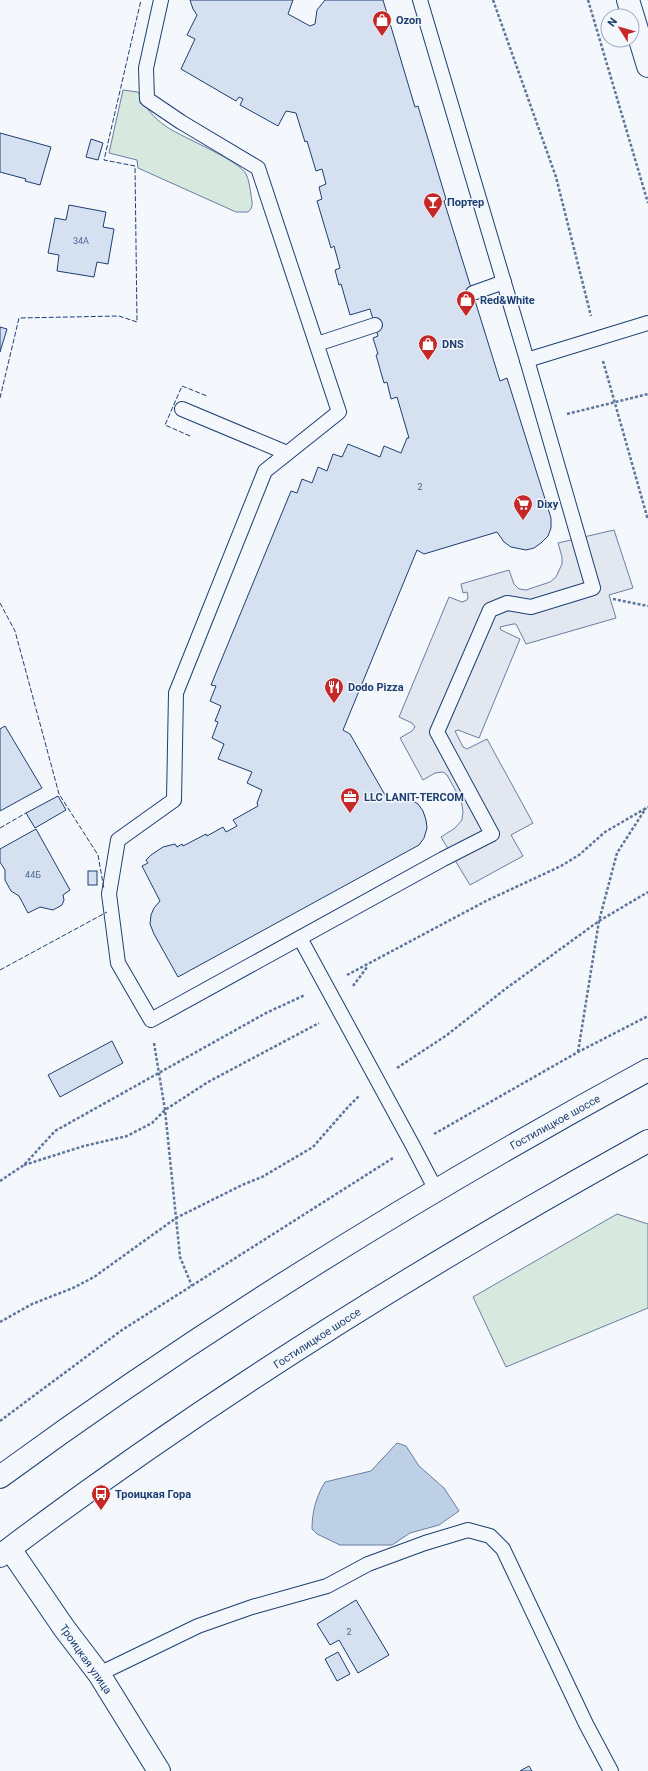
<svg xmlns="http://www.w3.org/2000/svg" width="648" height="1771" font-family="Roboto,sans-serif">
<rect width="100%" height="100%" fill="#f4f7fb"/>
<g fill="#d7e8df" stroke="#687fa3">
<path d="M123 90 138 92C146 108 152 117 167 127 183 138 239 160 246 174 249 180 250 188 251 195 252 202 254 207 248 212H236L138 168 137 160 109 153Z"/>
<polygon points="617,1214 648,1224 648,1308 506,1367 473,1297"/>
</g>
<polygon fill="#e3e8f0" stroke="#687fa3" points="614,530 633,588 609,595 616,618 526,644 516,624 513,624 500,627 501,630 520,639 479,738 458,730 455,731 463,747 467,749 487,739 533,823 511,835 523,856 470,885 441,837 455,828 462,820 463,811 461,800 447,775 443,772 435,773 423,780 400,738 412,731 415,727 412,723 399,717 449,597 462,602 467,600 468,597 467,592 463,593 461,584 509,570 514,584 519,589 526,590 550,582 556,577 562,564 562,557 558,543"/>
<path fill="#bed0e5" stroke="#687fa3" d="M397 1443 406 1446 419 1466 444 1488 459 1511 439 1525 410 1533 392 1545H340L317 1534 312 1529C312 1512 316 1497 325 1482L371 1471Z"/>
<g fill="#d5e0f0" stroke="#1d3f73">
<polygon points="190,0 293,0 288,14 310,26 315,24 317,10 325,0 383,0 415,107 418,106 446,199 444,201 500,381 507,378 551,518 551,528 548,536 541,543 534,548 526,550 511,547 504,542 497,532 424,554 417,550 343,730 350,734 388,800 395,798 411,800 418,804 423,811 426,820 427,828 424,838 419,845 178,977 154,934 150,924 151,915 154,908 160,901 142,866 148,863 146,860 151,855 163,847 175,844 177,847 182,844 183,846 206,834 207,836 223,827 226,832 237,826 233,820 258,806 257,803 262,790 247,783 252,772 218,759 224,744 212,738 218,722 215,721 221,706 210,701 216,686 211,685 291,491 297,493 302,479 312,483 318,467 327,471 333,454 342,457 348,444 380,457 384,446 401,453 407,438 409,438 397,397 391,399 387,382 384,383 376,355 378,354 373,338 378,336 370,309 350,315 341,284 339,285 335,270 340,268 334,246 331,248 317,201 322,199 319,187 326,184 322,169 316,171 307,141 305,142 296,113 286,111 278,126 240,105 243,99 239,97 236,101 181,69 195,39 187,35 197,15 193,9"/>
<polygon points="0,133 51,147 40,185 25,181 26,179 0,172"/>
<polygon points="91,139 103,143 98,160 86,157"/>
<polygon points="69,205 106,212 103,227 114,229 108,264 97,262 94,277 57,271 59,255 48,253 55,218 66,220"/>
<polygon points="0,327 7,329 0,352"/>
<polygon points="5,726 42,788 0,811 0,729"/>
<polygon points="58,796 66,810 35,828 26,813"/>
<polygon points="36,829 70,890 63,895 64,900 62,905 53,910 40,907 28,913 19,896 11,891 5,880 5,870 0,862 0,849"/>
<rect x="88" y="871" width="9" height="14"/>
<polygon points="112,1041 123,1063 60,1097 48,1075"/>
<polygon points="356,1600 389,1655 358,1673 339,1640 330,1645 317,1624"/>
<polygon points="338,1652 350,1674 337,1681 325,1659"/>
<polygon points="529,1766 532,1771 520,1771"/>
</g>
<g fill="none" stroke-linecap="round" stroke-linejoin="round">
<defs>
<g id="service">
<polyline points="161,0 146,68 147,99 181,122 258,168 339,412 265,471 176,693 174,800 118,840 109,894 118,963 151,1020 443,859 492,834 437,732 490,610 507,603 531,607 593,588 527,360 648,323"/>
<polyline points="420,0 527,360"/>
<polyline points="473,293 504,282"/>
<polyline points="317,344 375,325"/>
<polyline points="182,409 287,453"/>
<polyline points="300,938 413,1146 436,1190"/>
<polyline points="99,1674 198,1626 252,1607 327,1586 368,1564 425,1543 468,1530 490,1536 503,1549 586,1724 611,1771"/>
</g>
<polyline id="minor" points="10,1549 64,1628 99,1674 159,1771"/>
<g id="secondary">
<polyline points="628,0 648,66"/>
<path d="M0 1477C206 1326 424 1192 648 1070"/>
<path d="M0 1556C204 1401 424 1265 648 1141"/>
</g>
</defs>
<use href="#service" stroke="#1d3f73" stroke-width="16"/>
<use href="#minor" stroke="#1d3f73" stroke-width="24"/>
<use href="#secondary" stroke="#1d3f73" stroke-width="24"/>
<g stroke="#5e769c" stroke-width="2.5" stroke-dasharray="3 2" stroke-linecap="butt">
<polyline points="493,0 556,177 591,316"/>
<polyline points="588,0 648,203"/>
<polyline points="603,361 648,520"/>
<polyline points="567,414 648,394"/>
<polyline points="613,599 648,606"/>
<polyline points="347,975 486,901 561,866 579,855 605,832 648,807"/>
<polyline points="353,986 368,966"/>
<polyline points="154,1043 165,1110 180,1257 192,1286"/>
<polyline points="578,1052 599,921 617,853 646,808"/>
<polyline points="397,1068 447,1035 504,990 599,921 648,892"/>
<polyline points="434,1134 578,1052 648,1016"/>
<polyline points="24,1165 84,1146 127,1136 152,1123 165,1110 208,1082 319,1023"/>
<polyline points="0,1181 24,1165 55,1131 266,1013 305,995"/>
<polyline points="0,1322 32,1304 73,1288 94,1277 176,1218 242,1185 262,1177 313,1147 348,1107 359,1096"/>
<polyline points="0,1421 122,1330 393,1158"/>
</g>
<use href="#service" stroke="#f4f7fb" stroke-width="14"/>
<use href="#minor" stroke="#f4f7fb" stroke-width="22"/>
<use href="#secondary" stroke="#f4f7fb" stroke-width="22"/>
<g stroke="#1d3f73" stroke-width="1" stroke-dasharray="5 2" stroke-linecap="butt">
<polyline points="0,398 19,318 119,316 137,322 135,166 104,160 141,0"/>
<polyline points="190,436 165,425 182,386 207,396"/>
<polyline points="0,603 15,631 59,794 98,855 104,889"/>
<polyline points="0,828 26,813"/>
<polyline points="0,970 107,912"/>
</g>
</g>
<defs>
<symbol id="shop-pin" viewBox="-11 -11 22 30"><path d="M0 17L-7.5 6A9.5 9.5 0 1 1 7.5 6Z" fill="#c62828" stroke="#f4f7fb"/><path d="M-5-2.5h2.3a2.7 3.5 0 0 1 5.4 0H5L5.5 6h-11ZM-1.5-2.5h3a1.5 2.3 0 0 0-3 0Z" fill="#fff"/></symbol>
<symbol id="bar-pin" viewBox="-11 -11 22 30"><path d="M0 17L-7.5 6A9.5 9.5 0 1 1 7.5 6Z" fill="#c62828" stroke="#f4f7fb"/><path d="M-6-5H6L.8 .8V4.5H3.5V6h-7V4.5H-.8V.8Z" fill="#fff"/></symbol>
<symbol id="supermarket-pin" viewBox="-11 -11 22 30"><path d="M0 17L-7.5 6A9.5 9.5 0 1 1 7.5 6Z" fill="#c62828" stroke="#f4f7fb"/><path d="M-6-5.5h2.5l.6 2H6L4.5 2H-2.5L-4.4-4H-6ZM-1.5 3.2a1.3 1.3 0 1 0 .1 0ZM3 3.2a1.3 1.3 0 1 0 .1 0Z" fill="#fff"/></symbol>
<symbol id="restaurant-pin" viewBox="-11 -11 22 30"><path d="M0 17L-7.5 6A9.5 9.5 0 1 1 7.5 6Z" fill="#c62828" stroke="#f4f7fb"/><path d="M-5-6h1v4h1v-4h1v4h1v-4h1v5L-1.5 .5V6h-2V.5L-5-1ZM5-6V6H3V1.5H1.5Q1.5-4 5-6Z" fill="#fff"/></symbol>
<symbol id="office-pin" viewBox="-11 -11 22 30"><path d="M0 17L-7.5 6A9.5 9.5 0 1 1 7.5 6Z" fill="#c62828" stroke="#f4f7fb"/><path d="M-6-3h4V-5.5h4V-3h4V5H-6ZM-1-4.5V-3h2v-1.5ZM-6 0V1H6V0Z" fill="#fff"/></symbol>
<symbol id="bus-pin" viewBox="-11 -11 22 30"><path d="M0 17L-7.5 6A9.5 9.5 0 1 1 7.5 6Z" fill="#c62828" stroke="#f4f7fb"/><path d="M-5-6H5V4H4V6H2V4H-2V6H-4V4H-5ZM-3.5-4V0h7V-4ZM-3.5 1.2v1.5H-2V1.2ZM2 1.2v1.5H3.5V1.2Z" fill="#fff"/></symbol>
</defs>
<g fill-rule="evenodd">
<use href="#shop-pin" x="371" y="9" width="22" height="30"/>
<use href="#bar-pin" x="422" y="191" width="22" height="30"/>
<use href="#shop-pin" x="455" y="289" width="22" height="30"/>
<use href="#shop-pin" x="417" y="333" width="22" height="30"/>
<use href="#supermarket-pin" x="512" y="493" width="22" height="30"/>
<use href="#restaurant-pin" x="323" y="676" width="22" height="30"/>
<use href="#office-pin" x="339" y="786" width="22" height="30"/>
<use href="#bus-pin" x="90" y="1483" width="22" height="30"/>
</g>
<g text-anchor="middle" stroke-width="3" stroke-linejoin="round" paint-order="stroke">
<g font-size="9" fill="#4b6792">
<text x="81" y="244">34А</text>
<text x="420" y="490">2</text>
<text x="33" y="878">44Б</text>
<text x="349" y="1635">2</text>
</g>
<g font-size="11" font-weight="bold" fill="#1d3f73" stroke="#f4f7fb" text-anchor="start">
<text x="396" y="24">Ozon</text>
<text x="447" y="206">Портер</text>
<text x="480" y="304">Red&amp;White</text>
<text x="442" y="348">DNS</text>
<text x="537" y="508">Dixy</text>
<text x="348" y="691">Dodo Pizza</text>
<text x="364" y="801">LLC LANIT-TERCOM</text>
<text x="115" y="1498">Троицкая Гора</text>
</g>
<g font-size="11" fill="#1d3f73" stroke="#f4f7fb">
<text transform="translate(555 1122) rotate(-29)" y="4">Гостилицкое шоссе</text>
<text transform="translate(317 1338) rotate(-33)" y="4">Гостилицкое шоссе</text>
<text transform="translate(86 1659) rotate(55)" y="4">Троицкая улица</text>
</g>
</g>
<g transform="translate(620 28) rotate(307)"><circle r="19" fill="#f4f7fb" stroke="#9eadc5"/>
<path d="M0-3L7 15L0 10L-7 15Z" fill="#c62828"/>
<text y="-6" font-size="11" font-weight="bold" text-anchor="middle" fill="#1d3f73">N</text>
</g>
</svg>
